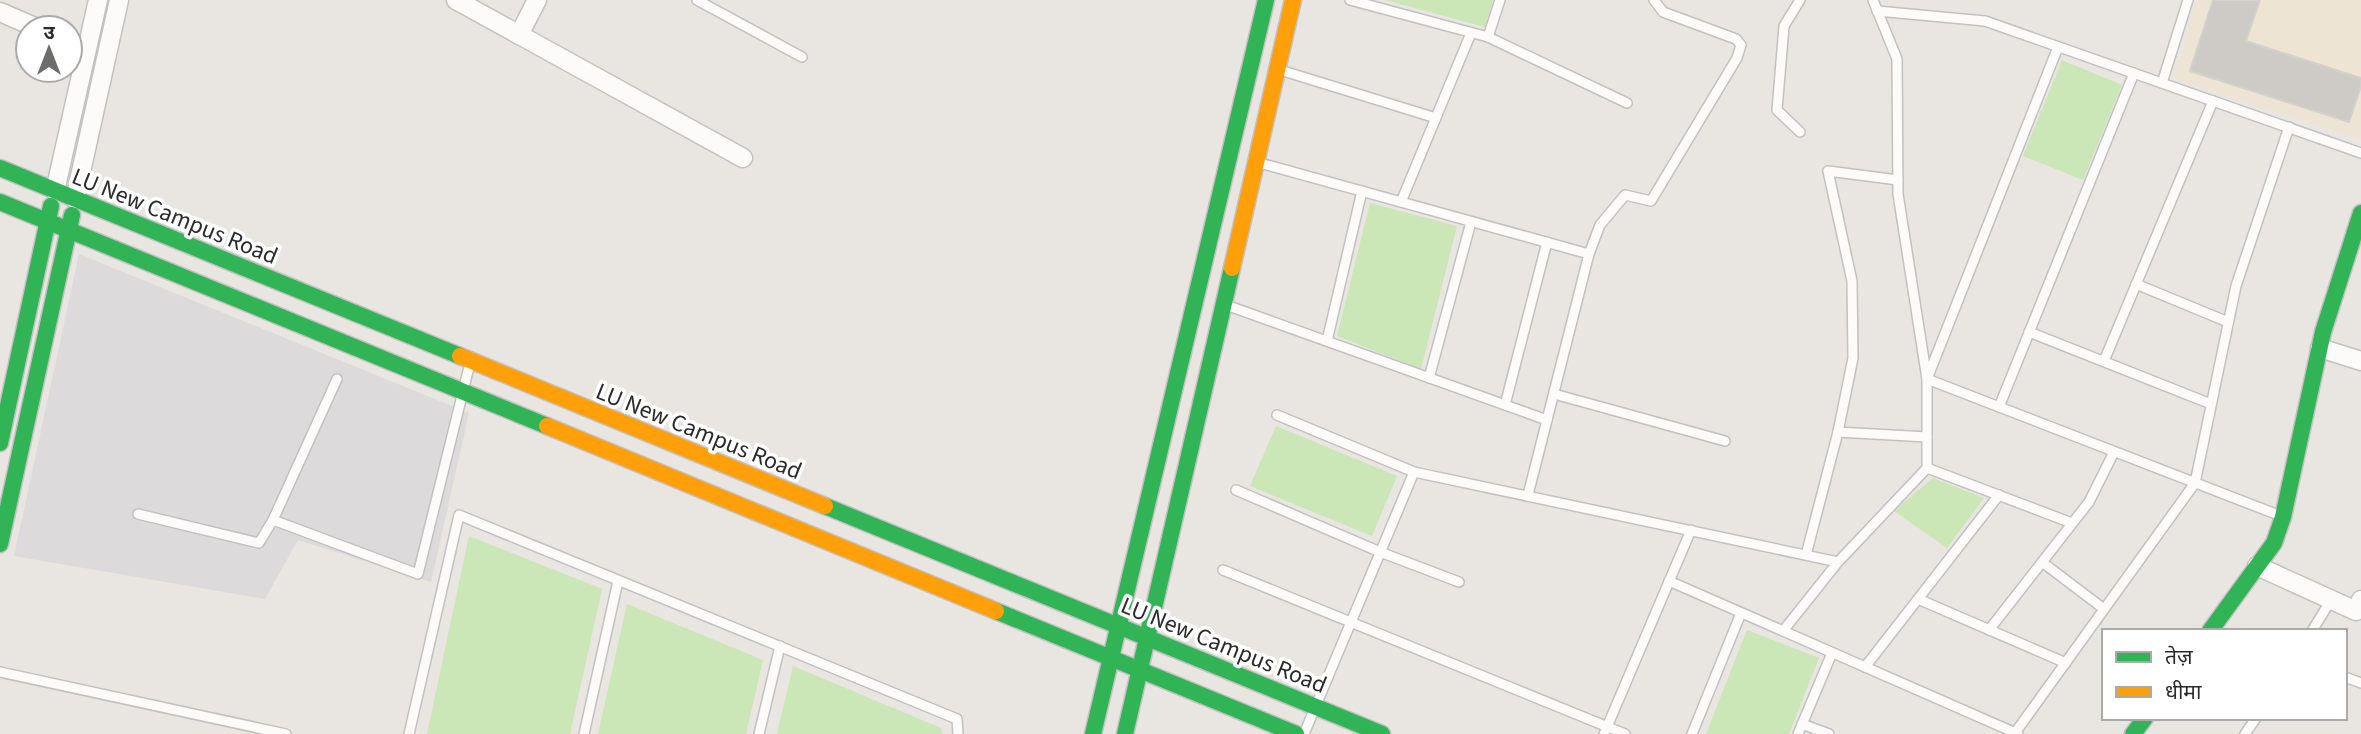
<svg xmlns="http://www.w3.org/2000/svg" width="2361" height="734" font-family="'Source Sans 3','Noto Sans Devanagari',sans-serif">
<rect width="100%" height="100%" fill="#e9e5e0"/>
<polygon fill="#dddadc" points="79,254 469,413 431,582 298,540 265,599 14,556"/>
<polygon fill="#ede4d4" points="2197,0 2361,0 2361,139 2174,79"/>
<g fill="#cbe6b7">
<polygon points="1385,0 1493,0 1485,27"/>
<polygon points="2062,60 2122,85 2083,180 2023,156"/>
<polygon points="1370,203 1457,226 1421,369 1337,336"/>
<polygon points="1276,426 1397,476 1372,536 1250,486"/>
<polygon points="1933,478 1984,498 1947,548 1894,511"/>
<polygon points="469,536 602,589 570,734 427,734"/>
<polygon points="627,604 763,660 746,734 598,734"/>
<polygon points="1747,630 1819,658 1789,734 1706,734"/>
<polygon points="793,666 941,728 943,734 777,734"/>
</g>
<polygon fill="#cecbc7" stroke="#d4d1cc" stroke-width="2" points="2213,0 2260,0 2246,41 2361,78 2361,86 2349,122 2190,71"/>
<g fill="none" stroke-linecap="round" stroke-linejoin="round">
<defs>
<g id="lane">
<polyline points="697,0 802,57"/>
<polyline points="1350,0 1488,37 1627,103"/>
<polyline points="1877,11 1985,21 2361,153"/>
<polyline points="1488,37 1500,0"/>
<polyline points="2058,47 1927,379 2281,516"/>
<polyline points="1280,70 1436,118"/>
<polyline points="2162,83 2188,0"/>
<polyline points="1800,132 1777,110 1784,26 1800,0"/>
<polyline points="1260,163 1589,254"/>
<polyline points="1401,202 1471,33"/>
<polyline points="2136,284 2228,322"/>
<polyline points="1226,305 1547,420"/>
<polyline points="2029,332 2211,404"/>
<polyline points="1327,341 1362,191"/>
<polyline points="2104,361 2213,101"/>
<polyline points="1429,378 1471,222"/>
<polyline points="1554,394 1725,441"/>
<polyline points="1505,405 1547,242"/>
<polyline points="1999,407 2134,73"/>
<polyline points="1277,415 1414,472 1838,562"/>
<polyline points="1838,432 1927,437"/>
<polyline points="1927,468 2072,523"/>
<polyline points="1236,490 1380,552 1459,582"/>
<polyline points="1528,495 1589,254 1600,225 1625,195 1651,201 1737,58 1741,45 1736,39 1663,12 1654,0"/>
<polyline points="138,514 259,543 273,520 337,379"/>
<polyline points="273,520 418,574 470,363"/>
<polyline points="1806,555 1838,432 1853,358 1852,281 1828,171 1898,180"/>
<polyline points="2042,562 2104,609"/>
<polyline points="1223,570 1625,734"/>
<polyline points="1669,581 2018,734"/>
<polyline points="1918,599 2066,663"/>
<polyline points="1989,630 2089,502 2114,452"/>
<polyline points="1783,631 1838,562 1927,468 1927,379 1898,194 1897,59 1873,0"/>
<polyline points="2312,631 2331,600"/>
<polyline points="1865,667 1999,495"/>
<polyline points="0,672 286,734"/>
<polyline points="2345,677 2361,683"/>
<polyline points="1802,724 1829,734"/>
<polyline points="2015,733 2195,483 2236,286 2289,127"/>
<polyline points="409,734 459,515 957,719 958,734"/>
<polyline points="584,734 618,581"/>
<polyline points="759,734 780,646"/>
<polyline points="1304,734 1414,472"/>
<polyline points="1604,734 1691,530"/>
<polyline points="1692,734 1741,613"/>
<polyline points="1798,734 1832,653"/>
<polyline points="2245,734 2256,718"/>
</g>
<g id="street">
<polyline points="456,0 743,158"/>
<polyline points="0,12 37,28"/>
<polyline points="519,35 537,0"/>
<polyline points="55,191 98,0"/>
<polyline points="75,199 119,0"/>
<polyline points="2320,348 2361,361"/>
<polyline points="2257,566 2356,611 2361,600"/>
</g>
<g id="fast">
<polyline points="0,168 460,356"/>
<polyline points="0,202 547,426"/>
<polyline points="0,443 51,206"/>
<polyline points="825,506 1382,734"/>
<polyline points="0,544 72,215"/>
<polyline points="996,611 1296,734"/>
<polyline points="2210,631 2274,543 2283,517 2323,332 2361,213"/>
<polyline points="1093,734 1266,0"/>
<polyline points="1125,734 1232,268"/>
<polyline points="2133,734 2145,718"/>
</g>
<g id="slow">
<polyline points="1232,268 1293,0"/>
<polyline points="460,356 825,506"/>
<polyline points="547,426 996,611"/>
</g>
</defs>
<use href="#lane" stroke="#c2c1c2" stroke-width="12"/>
<use href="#street" stroke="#c2c1c2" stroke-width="21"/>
<use href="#fast" stroke="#c2c1c2" stroke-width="19"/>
<use href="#slow" stroke="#c2c1c2" stroke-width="19"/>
<use href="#lane" stroke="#fcfbfa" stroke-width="9"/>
<use href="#street" stroke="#fcfbfa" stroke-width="18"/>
<use href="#fast" stroke="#30b455" stroke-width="16"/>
<use href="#slow" stroke="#ff9f0a" stroke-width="16"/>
</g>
<g text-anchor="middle" stroke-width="7" stroke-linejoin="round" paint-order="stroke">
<g font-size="24" fill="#2b2b2b" stroke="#fff">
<text transform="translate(175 216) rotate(22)" y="8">LU New Campus Road</text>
<text transform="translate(699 431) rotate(22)" y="8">LU New Campus Road</text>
<text transform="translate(1224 645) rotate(22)" y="8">LU New Campus Road</text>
</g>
</g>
<rect x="2102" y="629" width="245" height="91" fill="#ffffff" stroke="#aaaaaa" stroke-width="2"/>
<rect x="2116" y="652" width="35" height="10" fill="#30b455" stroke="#aaaaaa" stroke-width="2"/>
<text x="2165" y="664" font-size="21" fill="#2b2b2b">तेज़</text>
<rect x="2116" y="687" width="35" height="10" fill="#ff9f0a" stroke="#aaaaaa" stroke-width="2"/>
<text x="2165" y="699" font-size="21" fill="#2b2b2b">धीमा</text>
<g transform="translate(49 49)"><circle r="33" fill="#ffffff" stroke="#aaaaaa" stroke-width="2"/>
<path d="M0-5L12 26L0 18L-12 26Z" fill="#6e6c6a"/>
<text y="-10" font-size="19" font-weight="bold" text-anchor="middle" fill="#2b2b2b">उ</text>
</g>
</svg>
